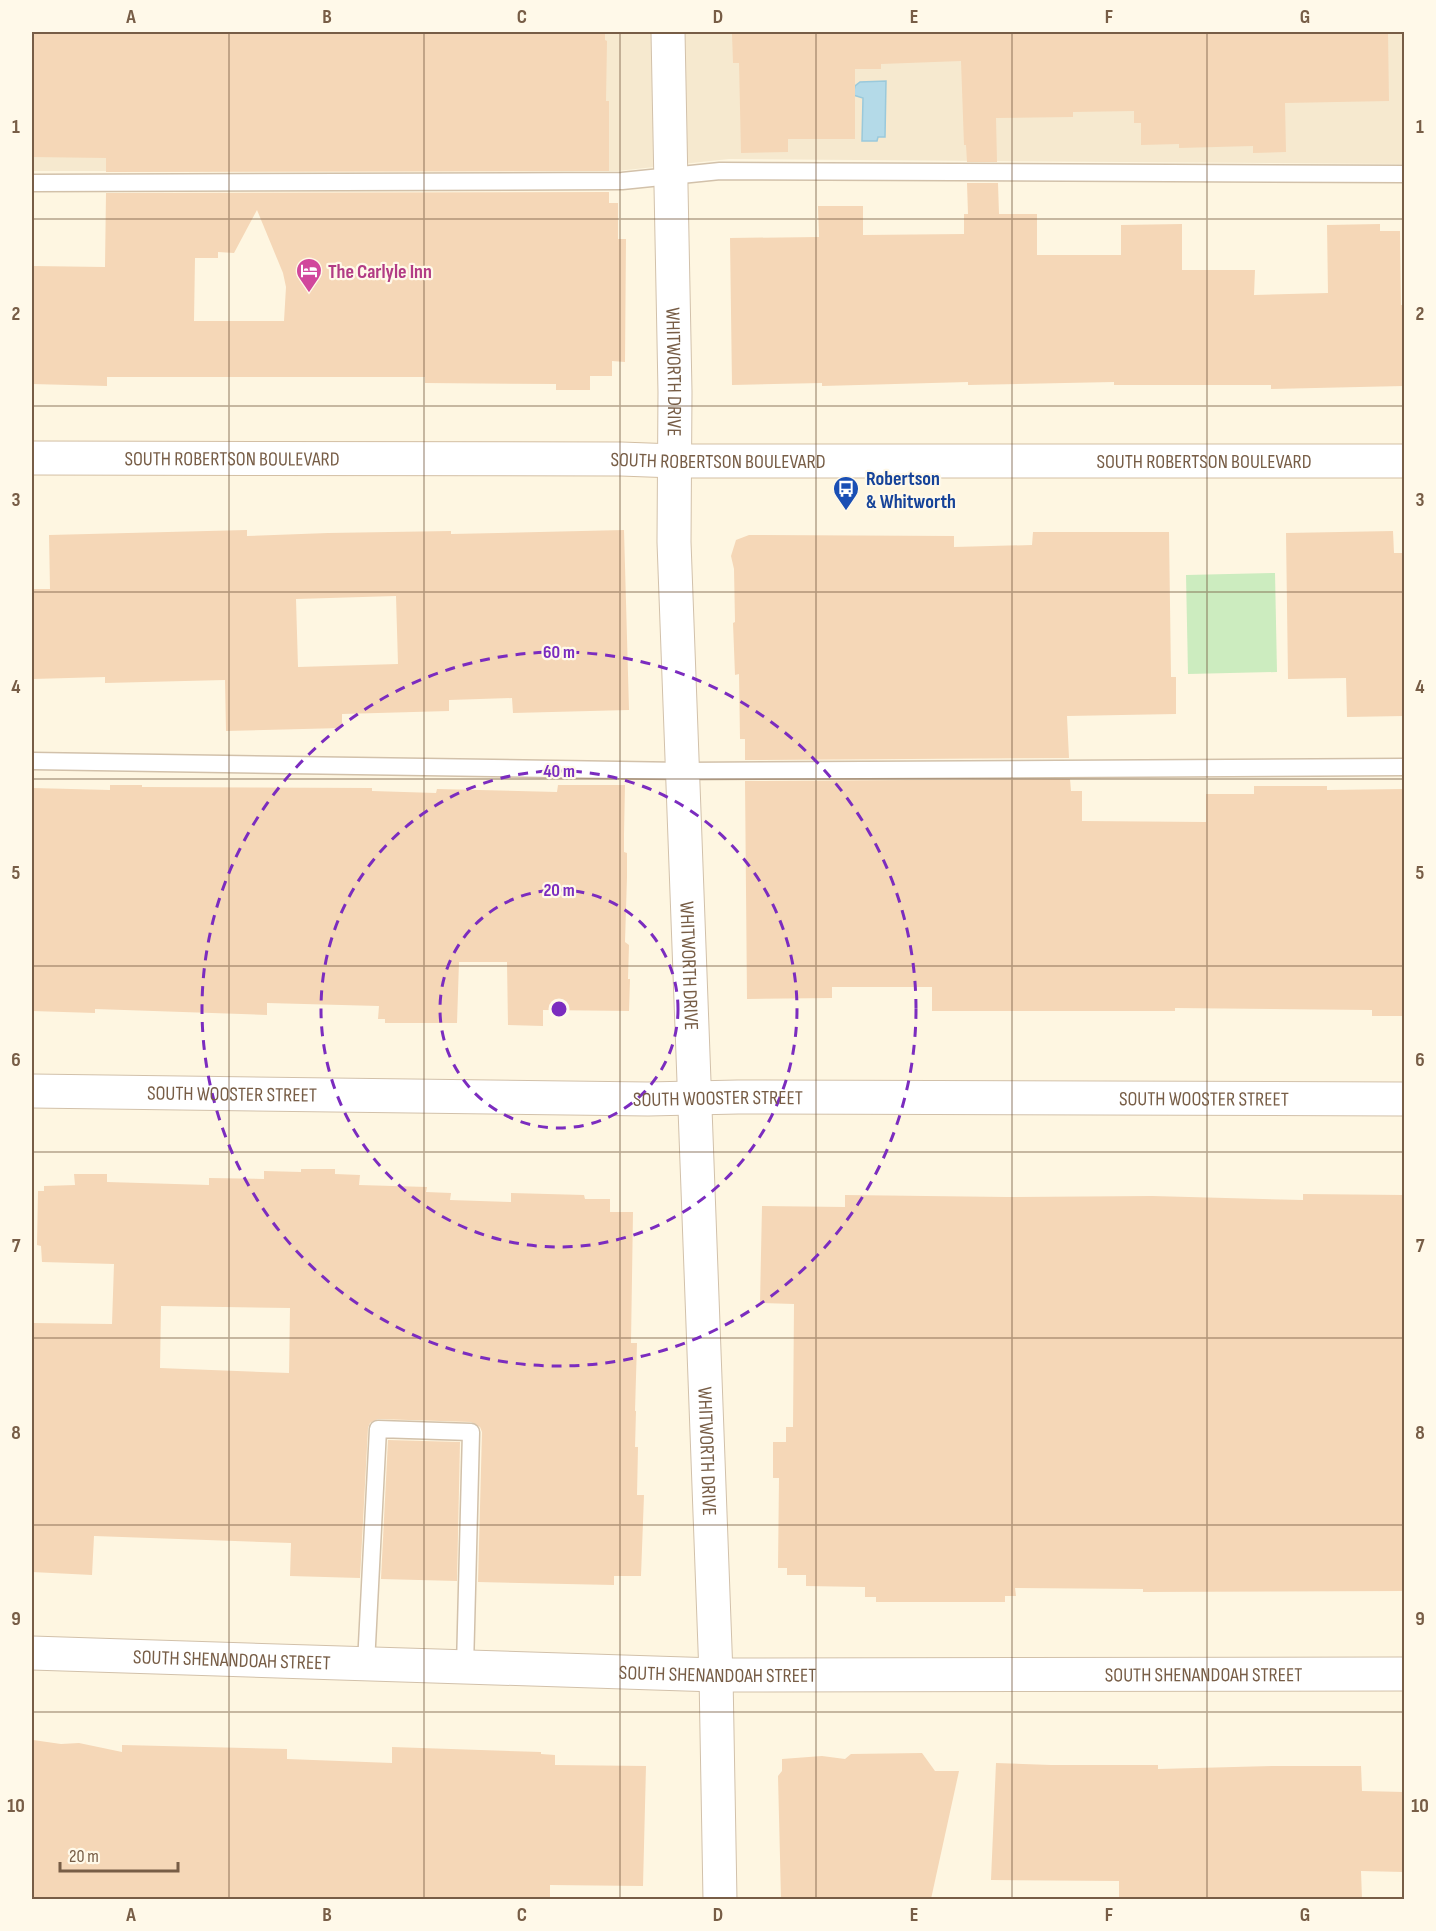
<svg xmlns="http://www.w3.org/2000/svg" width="1436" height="1931" font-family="'Sofia Sans Condensed',sans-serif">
<rect width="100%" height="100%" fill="#fef6e1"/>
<polygon fill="#f6e9cf" points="32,32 1404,32 1404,164 729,159 617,171 32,171"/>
<polygon fill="#ccecbf" points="1275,573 1277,672 1188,674 1186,575"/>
<polygon fill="#b4dae8" stroke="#9ac9db" stroke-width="1.5" points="886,81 885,137 878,137 877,141 862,141 863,98 853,95 855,86 860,82"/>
<g fill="#f5d7b7" fill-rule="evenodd">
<polygon points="32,32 605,32 605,40 607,41 606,101 609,101 609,171 106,172 106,158 32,157"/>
<polygon points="736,32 1388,32 1389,101 1285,103 1286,152 1253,153 1253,146 1179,148 1179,144 1141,145 1141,123 1134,123 1134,111 1073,112 1073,117 996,118 997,162 967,162 966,145 964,145 961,61 881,64 881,69 855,69 855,139 788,139 788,152 741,153 739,63 733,63 732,34 736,34"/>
<polygon points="967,183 998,183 999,214 1037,214 1037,255 1121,255 1121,225 1182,224 1182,270 1255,270 1254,295 1328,293 1327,225 1380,224 1380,231 1400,231 1401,305 1404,305 1404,386 1271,389 1271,385 1114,385 1114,382 968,385 968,382 822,386 822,383 732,385 730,238 819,237 818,206 863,206 863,235 964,234 964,214 968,214"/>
<path d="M609 192V203H618V239H626L625 362 612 361V376H590V390H556V384L425 383V377H107V386L32 384V266L105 267 106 193ZM257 210 283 273 286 287 284 321H194L195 258H218V252L234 253Z"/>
<path d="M247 530V536L328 533 451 531V534L624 530 629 710 513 713 512 698 449 700V711L342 714V728L226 731 225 680 105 683V677L32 679V589H50L49 535ZM396 596 398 664 298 667 296 599Z"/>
<polygon points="1393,531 1394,553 1404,553 1404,716 1347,717 1346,678 1288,679 1286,533"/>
<polygon points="1033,532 1169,532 1171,677 1176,677 1176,714 1067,716 1069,758 745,760 745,739 740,739 739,674 735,675 733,623 735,622 734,569 731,556 736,540 749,535 954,536 954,547 1032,545"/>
<polygon points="1070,779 1071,791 1082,791 1082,821 1206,822 1206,794 1254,794 1254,786 1327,786 1327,790 1404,789 1404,1016 1372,1016 1372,1010 1175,1008 1175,1011 932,1011 932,987 832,987 832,998 747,999 745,781"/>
<polygon points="110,785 142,785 142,787 372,788 372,791 436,793 437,789 557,792 558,785 625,785 624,834 624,852 627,853 627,877 625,942 629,945 628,979 630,979 629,1011 543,1010 543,1026 508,1025 507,962 459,962 457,1023 385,1023 385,1019 378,1019 379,1006 267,1003 267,1015 95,1009 95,1013 32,1011 32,788 110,790"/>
<path d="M301 1169H335V1174L360 1175 359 1185 427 1187 426 1192 451 1193 450 1200 511 1202V1193L584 1195 585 1199H610V1212H633L631 1343H637L635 1411H636L635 1447H638L637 1495H644L641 1576H614V1585L478 1582 482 1432 480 1427 471 1422 378 1419 370 1423 368 1428 360 1578 290 1576 291 1543 94 1536 92 1575 32 1572V1323L112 1324 114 1264 42 1262 41 1246 37 1245 38 1191H44V1186L75 1185 74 1174H107V1182L209 1185V1178L264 1179V1171L301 1172ZM161 1306 290 1308 289 1373 160 1368Z"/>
<polygon points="1303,1194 1404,1195 1404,1591 1143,1592 1143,1589 1015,1588 1016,1596 1005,1596 1005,1602 876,1602 876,1597 865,1597 865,1587 806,1586 806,1575 787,1575 787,1568 778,1568 779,1478 773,1478 773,1442 786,1442 786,1427 793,1427 794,1304 760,1303 762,1206 845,1207 845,1195 1007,1197 1152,1196 1303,1200"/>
<polygon points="388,1440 460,1442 457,1581 381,1579"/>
<polygon points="33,1740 61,1744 79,1743 122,1752 122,1745 287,1749 287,1759 392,1763 392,1747 541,1752 541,1754 555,1755 555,1765 646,1766 643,1886 550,1885 550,1899 32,1899"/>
<polygon points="922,1753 935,1771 959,1771 931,1899 781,1899 778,1776 782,1771 782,1759 822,1756 845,1759 851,1754"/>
<polygon points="996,1763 1051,1765 1158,1765 1158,1769 1274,1766 1361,1766 1362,1791 1404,1792 1404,1872 1361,1871 1362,1899 1119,1899 1119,1881 991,1880"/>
</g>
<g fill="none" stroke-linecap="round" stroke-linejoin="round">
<defs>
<g id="service">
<polyline points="32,183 622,181 720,171 1404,174"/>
<polyline points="32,761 683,771 1404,767"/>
<polyline points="366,1664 378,1429 471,1432 465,1667"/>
</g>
<g id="minor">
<path id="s1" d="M32 1091 648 1099 738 1097 1404 1099"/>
<path id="s2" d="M32 1653 716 1675 1404 1674"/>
</g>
<g id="tertiary">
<path id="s3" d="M668 32 675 392 674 542 716 1675 720 1900"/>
</g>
<g id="secondary">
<path id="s4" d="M32 458 621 459 675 461H1404"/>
</g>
</defs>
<use href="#service" stroke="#d2c1aa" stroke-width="19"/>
<use href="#minor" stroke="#d2c1aa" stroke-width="35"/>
<use href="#tertiary" stroke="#d2c1aa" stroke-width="35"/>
<use href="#secondary" stroke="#d3bfa4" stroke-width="35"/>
<use href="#service" stroke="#fff" stroke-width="16"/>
<use href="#minor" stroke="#fff" stroke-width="33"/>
<use href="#tertiary" stroke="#fff" stroke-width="33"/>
<use href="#secondary" stroke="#fff" stroke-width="33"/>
</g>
<path fill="none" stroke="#775d46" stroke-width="1.5" stroke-opacity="0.55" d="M229 32V1900M424 32V1900M620 32V1900M816 32V1900M1012 32V1900M1207 32V1900M32 219H1404M32 406H1404M32 592H1404M32 779H1404M32 966H1404M32 1152H1404M32 1338H1404M32 1525H1404M32 1712H1404"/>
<g fill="none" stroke="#7b2cbf" stroke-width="3" stroke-dasharray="10 8">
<circle cx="559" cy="1009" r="119"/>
<circle cx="559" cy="1009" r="238"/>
<circle cx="559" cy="1009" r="357"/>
</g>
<defs>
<symbol id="hotel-pin" viewBox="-11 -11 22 30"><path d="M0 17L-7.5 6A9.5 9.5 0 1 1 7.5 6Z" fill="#d1479c" stroke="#fff9e9"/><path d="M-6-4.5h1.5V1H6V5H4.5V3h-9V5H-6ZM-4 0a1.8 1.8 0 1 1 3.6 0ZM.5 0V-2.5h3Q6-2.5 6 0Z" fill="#fff"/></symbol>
<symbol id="bus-pin" viewBox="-11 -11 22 30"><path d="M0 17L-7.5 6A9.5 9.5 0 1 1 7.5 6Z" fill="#1a4fb4" stroke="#fff9e9"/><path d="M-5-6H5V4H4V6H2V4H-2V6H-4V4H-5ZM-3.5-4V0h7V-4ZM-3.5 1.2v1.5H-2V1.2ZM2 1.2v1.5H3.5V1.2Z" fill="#fff"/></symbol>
</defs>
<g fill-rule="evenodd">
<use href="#hotel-pin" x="294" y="256" width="30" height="40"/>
<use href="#bus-pin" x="831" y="474" width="30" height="40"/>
</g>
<g text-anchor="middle" stroke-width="4.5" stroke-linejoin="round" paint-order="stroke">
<g font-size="20" font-weight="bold" fill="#b23c85" stroke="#fff9e9" text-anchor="start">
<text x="328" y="278">The Carlyle Inn</text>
</g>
<g font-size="20" fill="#775d46" stroke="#fff9e9">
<text dy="7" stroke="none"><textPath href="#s3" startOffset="340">WHITWORTH DRIVE</textPath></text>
<text dy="7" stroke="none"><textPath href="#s4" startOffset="200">SOUTH ROBERTSON BOULEVARD</textPath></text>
<text dy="7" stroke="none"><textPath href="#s4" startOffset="686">SOUTH ROBERTSON BOULEVARD</textPath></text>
<text dy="7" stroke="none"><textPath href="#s4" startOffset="1172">SOUTH ROBERTSON BOULEVARD</textPath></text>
<text dy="7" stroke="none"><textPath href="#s3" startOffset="934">WHITWORTH DRIVE</textPath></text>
<text dy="7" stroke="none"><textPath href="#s1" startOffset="200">SOUTH WOOSTER STREET</textPath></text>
<text dy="7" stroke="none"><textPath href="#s1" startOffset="686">SOUTH WOOSTER STREET</textPath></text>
<text dy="7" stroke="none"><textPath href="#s1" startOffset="1172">SOUTH WOOSTER STREET</textPath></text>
<text dy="7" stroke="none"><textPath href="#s3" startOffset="1420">WHITWORTH DRIVE</textPath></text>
<text dy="7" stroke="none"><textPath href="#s2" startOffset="200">SOUTH SHENANDOAH STREET</textPath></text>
<text dy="7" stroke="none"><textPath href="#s2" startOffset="686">SOUTH SHENANDOAH STREET</textPath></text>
<text dy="7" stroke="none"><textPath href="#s2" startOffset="1172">SOUTH SHENANDOAH STREET</textPath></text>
</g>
<g font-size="20" font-weight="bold" fill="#164399" stroke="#fff9e9" text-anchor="start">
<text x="866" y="485">Robertson<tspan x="866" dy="23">&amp; Whitworth</tspan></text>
</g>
</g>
<circle cx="559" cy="1009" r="9" fill="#7b2cbf" stroke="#fff9e9" stroke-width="3"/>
<g font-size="18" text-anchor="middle" font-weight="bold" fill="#7b2cbf" stroke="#fff9e9" stroke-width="4.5" stroke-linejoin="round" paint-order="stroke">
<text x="559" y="658">60 m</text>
<text x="559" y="777">40 m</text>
<text x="559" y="896">20 m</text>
</g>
<rect width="1436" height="1931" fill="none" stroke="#fff9e9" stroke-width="66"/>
<path d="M60 1862v9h118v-9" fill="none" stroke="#775d46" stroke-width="3"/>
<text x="69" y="1862" font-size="18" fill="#775d46" stroke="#fff9e9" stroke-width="4.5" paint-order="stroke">20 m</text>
<rect x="33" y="33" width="1370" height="1865" fill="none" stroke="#775d46" stroke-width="2"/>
<g font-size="20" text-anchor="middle" font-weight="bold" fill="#775d46">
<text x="131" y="23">A</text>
<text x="327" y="23">B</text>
<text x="522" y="23">C</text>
<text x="718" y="23">D</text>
<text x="914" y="23">E</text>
<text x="1109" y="23">F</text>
<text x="1305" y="23">G</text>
<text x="16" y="133">1</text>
<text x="1420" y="133">1</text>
<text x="16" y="320">2</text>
<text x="1420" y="320">2</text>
<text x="16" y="506">3</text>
<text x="1420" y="506">3</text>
<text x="16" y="693">4</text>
<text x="1420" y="693">4</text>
<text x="16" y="879">5</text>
<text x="1420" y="879">5</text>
<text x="16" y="1066">6</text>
<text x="1420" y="1066">6</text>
<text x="16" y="1252">7</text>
<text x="1420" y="1252">7</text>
<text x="16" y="1439">8</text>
<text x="1420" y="1439">8</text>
<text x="16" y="1625">9</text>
<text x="1420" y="1625">9</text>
<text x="16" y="1812">10</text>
<text x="1420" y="1812">10</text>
<text x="131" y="1921">A</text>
<text x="327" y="1921">B</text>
<text x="522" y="1921">C</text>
<text x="718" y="1921">D</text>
<text x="914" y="1921">E</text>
<text x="1109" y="1921">F</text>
<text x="1305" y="1921">G</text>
</g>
</svg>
